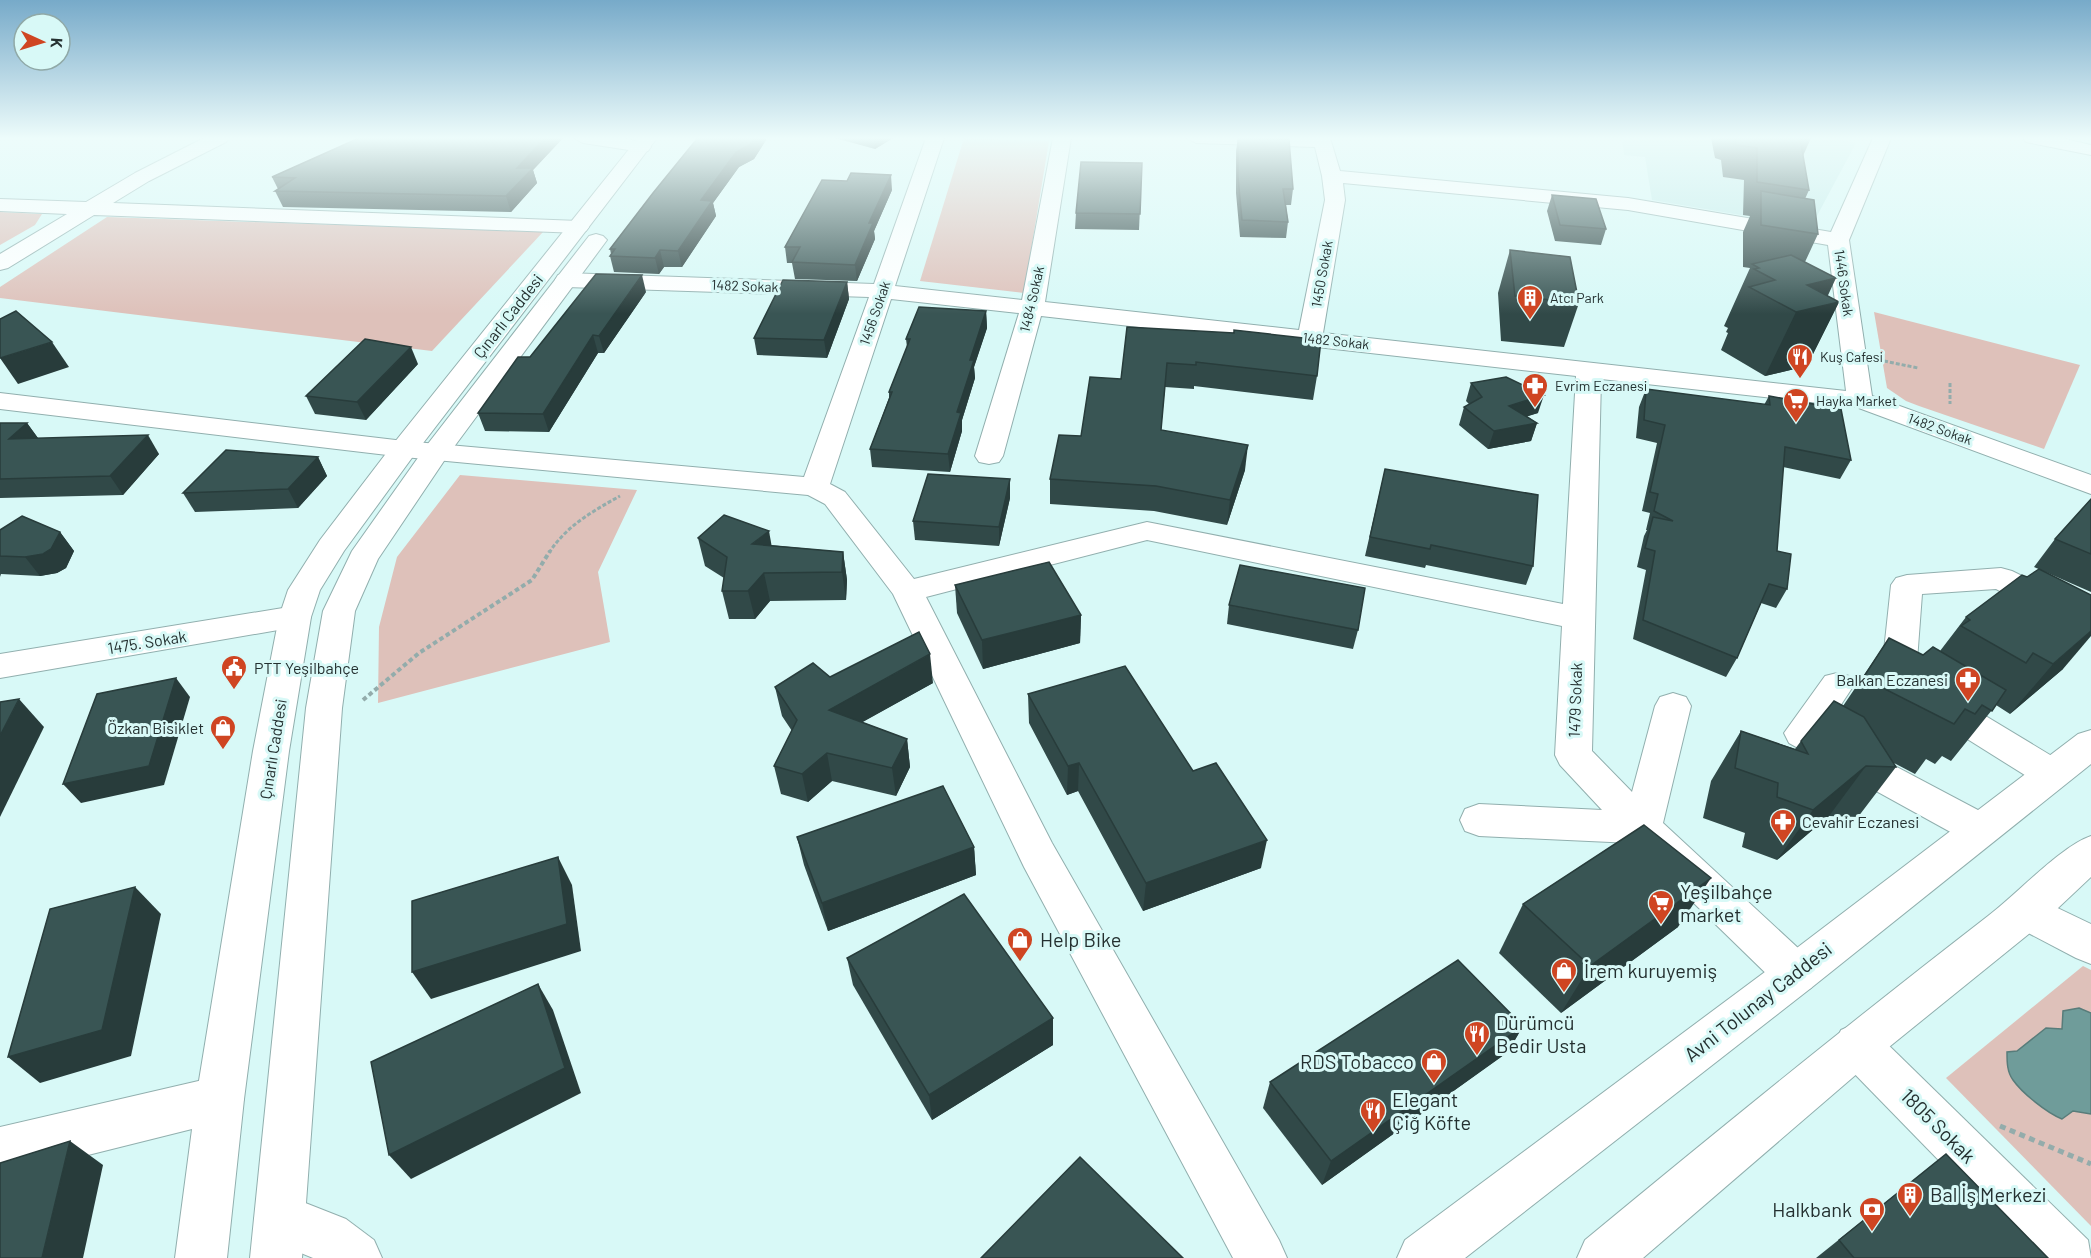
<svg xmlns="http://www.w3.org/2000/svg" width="2091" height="1258" font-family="Barlow,sans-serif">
<rect width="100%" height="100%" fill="#d8f9f7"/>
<polygon fill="#c2ebe9" points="1622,138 1834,138 1856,143 1811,227 1652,200 1645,157 1624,155"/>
<g fill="#dec1ba">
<polygon points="964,138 1049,141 1024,293 920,281"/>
<polygon points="0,212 42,214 35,225 0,245"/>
<polygon points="107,217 543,232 432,351 0,298 0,287"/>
<polygon points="1874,312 2080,365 2044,449 1919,406 1906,401 1887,388"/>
<polygon points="460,475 637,490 598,572 610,642 378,703 379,627 397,557"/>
<polygon points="2083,966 2091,970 2091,1226 1946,1078"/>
</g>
<path fill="#6f9c9a" stroke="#587c7a" stroke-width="1.5" d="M2079 1008 2091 1013V1114L2073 1111 2062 1119C2047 1113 2022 1093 2013 1080 2007 1072 2007 1062 2007 1052L2017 1051 2046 1028 2062 1029 2063 1011Z"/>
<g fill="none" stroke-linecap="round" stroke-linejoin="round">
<defs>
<g id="minor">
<polygon points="204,138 229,138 226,142 149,181 113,203 579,221 586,223 589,227 586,231 579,233 94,215 8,268 0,270 0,254 67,214 0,211 0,199 86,202 135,173"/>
<polygon points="574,138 621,138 648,143 651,147 648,151 642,152 583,143"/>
<path d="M926 138H944L895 286 1022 300 1053 138H1071L1045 302 1299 330 1325 200 1322 176 1315 147 1196 143 1187 138H1330L1340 171 1628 198 1831 232 1873 138H1891L1849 240 1872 396 2091 475V494L1856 407 1601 379 1592 751 1632 792 1655 706 1660 697 1673 693 1686 697 1691 706 1663 823 1811 960 1818 974 1811 988 1796 994 1781 988 1632 843 1479 836 1465 831 1460 820 1465 809 1479 804 1602 810 1560 765 1555 755 1562 626 1147 540 926 597 1052 843 1279 1240 1287 1258H1233L1024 867 893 594 825 504 808 495 404 457 0 409V393L404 441 804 477 869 297 566 287 558 285 555 280 558 275 566 273 874 284ZM1343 183 1628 210 1828 245 1846 391 1323 333 1345 200ZM891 299 1019 313 975 456 979 462 989 464 999 462 1003 456 1041 316 1576 376 1563 604 1147 522 914 579 845 492 830 484Z"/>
<polygon points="2023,138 2061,138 2091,145 2091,155 2026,142"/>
<polygon points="2001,568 2012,571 2091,610 2091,635 2079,632 1996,589 1922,594 1916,674 2065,764 2071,774 2065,784 2052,788 2039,784 1886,688 1881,679 1891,585 1896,578 1907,575"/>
<polygon points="295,606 307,609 311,617 307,625 0,678 0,654"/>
<polygon points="1837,673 1849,676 1854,685 1825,729 1993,818 1999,829 1993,840 1979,845 1965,840 1789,743 1784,733 1825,676"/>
<polygon points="2026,893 2091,924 2091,964 2076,958 2011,924 2005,911 2011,898"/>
<polygon points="1857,1023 1873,1030 2088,1240 2091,1258 2034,1258 1841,1060 1834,1045 1841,1030"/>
<polygon points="220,1076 237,1083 244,1099 237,1115 220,1122 0,1177 0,1127"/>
<polygon points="280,1193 346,1219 374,1240 382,1258 313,1258 262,1237 254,1219 262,1201"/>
</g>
<g id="major">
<polygon points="638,138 657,138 414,455 344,551 320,590 311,617 289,751 244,1099 227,1258 175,1258 196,1099 253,751 279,617 288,590 320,540 394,443"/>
<polygon points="596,234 603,236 607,240 448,455 378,559 355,611 342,708 302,1258 250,1258 306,708 323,611 352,551 427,445 589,236"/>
<polygon points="2091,730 2091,764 1811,988 1465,1258 1397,1258 1405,1240 1781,960 2078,734"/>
<path d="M2091 836V877L2041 924 1873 1060 1643 1258H1577L1585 1240C1718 1130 1852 1021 1988 916 2016 895 2061 846 2091 836Z"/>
</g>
</defs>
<use href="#minor" stroke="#91afae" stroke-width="2"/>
<use href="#major" stroke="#91afae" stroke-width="2"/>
<g stroke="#93acab" stroke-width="3" stroke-dasharray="4 2" stroke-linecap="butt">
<polyline points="1884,361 1918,368"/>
<polyline points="1950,383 1950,404"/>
<path d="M549 553C566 526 593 511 620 496"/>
</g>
<polyline stroke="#93acab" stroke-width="4" stroke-dasharray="4.5 3" stroke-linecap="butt" points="363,700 419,653 532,580 550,551"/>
<polyline stroke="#93acab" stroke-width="5" stroke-dasharray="6 4.5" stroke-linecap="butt" points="2000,1126 2091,1164"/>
<use href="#minor" fill="#fff" fill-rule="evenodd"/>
<use href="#major" fill="#fff" fill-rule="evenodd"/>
</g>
<g fill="#314948">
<polygon points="359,138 563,138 533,170 537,183 511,212 283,207 275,191 278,189 272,177"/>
<polygon points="835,138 893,138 875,149"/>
<polygon points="1238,138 1293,189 1291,205 1286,205 1288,222 1286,238 1240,237 1236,193 1236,151"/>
<polygon points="1711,138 1811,138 1803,156 1809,190 1805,199 1818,234 1805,262 1828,296 1839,302 1807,366 1765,376 1721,350 1728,333 1726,332 1728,328 1724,326 1750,268 1743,267 1743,232 1750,216 1743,215 1744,180 1723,177 1721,160 1715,158"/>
<polygon points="766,140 754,159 739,167 713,203 716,216 682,267 664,267 659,274 614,272 610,256 611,254 610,249"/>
<polygon points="1142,163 1139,230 1075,229 1076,213"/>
<polygon points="892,190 874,231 875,239 857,281 795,279 792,263 787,263 785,247"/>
<polygon points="1552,195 1606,229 1601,245 1555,241 1547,211"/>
<polygon points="1510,250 1579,303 1564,347 1501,341 1498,293"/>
<polygon points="847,282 849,299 827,358 757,355 754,338"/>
<polygon points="646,292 604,353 598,353 549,432 485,431 478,413 530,357"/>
<polygon points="986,311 987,328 974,367 975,378 962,420 962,431 950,472 872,467 870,449 889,398 889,392 907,347 906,339"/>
<polygon points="1127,327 1317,376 1313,400 1194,386 1194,389 1165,387 1161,430 1245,470 1227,525 1154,511 1050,504 1050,479 1121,379"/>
<polygon points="418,364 366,420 315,414 306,396"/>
<polygon points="1471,383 1538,413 1527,416 1537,423 1531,441 1488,449 1459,425 1464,407 1469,404 1466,401"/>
<polygon points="1646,389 1764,405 1769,396 1851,460 1840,479 1783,467 1777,551 1787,589 1776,608 1761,603 1737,658 1726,677 1633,639 1646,570 1637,567 1644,536 1647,530 1646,530 1650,513 1642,511 1657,443 1636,438 1639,407"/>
<polygon points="0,423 27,423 38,438 159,454 123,495 0,498"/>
<polygon points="318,457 327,476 298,508 195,512 183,493"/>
<polygon points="1385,469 1533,566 1526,585 1426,565 1425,568 1365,556"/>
<polygon points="1010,479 1010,498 999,546 915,540 913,521"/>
<polygon points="2091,499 2091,592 2034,567 2055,539"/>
<polygon points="0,530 60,532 74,551 66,568 57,573 40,576 1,574 0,577"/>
<polygon points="698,538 843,552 847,580 846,600 770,601 755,619 729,619 722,591 724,578 705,566"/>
<polygon points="955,585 1081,615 1080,643 983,669 957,613"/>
<polygon points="1229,605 1358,630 1353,649 1227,624"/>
<polygon points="1966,617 2063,669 2010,714 1996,705 1951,761 1942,756 1935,764 1926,759 1915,774 1894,763 1896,767 1858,817 1829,816 1777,860 1742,847 1745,833 1703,818 1711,781 1741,731 1795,749 1801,741 1843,706 1889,638 1923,655 1940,651"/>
<polygon points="830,677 933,683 862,722 907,739 910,767 896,796 832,781 808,802 781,794 774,766 792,731 782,716 775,687"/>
<polygon points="1028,694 1193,771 1261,868 1143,911 1078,791 1067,795 1029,723"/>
<polygon points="797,837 974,847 976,875 828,931 804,865"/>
<polygon points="1523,904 1678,927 1561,1013 1499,953"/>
<polygon points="847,958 1053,1018 1053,1045 932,1120 853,985"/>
<polygon points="1523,1026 1508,1052 1322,1185 1263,1108 1270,1082"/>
<polygon points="1946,1154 2048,1258 1816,1258"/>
</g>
<g fill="#283c3b">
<polygon points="545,138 563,138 533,170 537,183 511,212 506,196 517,168"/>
<polygon points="755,138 766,138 766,140 754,159 739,167 713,203 716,216 682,267 678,251 701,200 736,152"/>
<polygon points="874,138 893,138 875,149"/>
<polygon points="891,175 892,190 874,231 875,239 857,281 855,265 869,223"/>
<polygon points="660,250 664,267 659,274 655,258"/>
<polygon points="642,275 646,292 604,353 599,336"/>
<polygon points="1836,278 1823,306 1839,302 1807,366 1765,376 1796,312 1807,285"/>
<polygon points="847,282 849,299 827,358 824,340"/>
<polygon points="986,311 987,328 974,367 975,378 962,420 962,431 950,472 948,454 957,412 970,360"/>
<polygon points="593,335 598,353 549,432 543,414"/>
<polygon points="52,342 69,367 18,384 0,358"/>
<polygon points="411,347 418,364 366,420 357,402"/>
<polygon points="1544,395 1538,413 1503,424 1509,406"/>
<polygon points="27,423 40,441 9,439"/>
<polygon points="1537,423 1531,441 1488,449 1494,431"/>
<polygon points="148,435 159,454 123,495 110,476"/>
<polygon points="1248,445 1245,470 1227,525 1230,500"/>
<polygon points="318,457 327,476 298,508 288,489"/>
<polygon points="1010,479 1010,498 999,546 999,527"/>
<polygon points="769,531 774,559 752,544"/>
<polygon points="60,532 74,551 66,568 57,573 40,576 25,557"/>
<polygon points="843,552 847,580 846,600 842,572"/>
<polygon points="764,573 770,601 755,619 748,591"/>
<polygon points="1081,615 1080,643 983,669 982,640"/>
<polygon points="2091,631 2091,636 2063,669 2010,714 2053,664"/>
<polygon points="930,654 933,683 834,738 829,710"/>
<polygon points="176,678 190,697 164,785 81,803 63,784"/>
<polygon points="19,699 44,727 0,817 0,736"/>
<polygon points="907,739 910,767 896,796 892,768"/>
<polygon points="827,753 832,781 808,802 802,774"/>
<polygon points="1079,763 1078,791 1067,795 1068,766"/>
<polygon points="1866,766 1829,816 1777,860 1813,810"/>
<polygon points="1267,840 1261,868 1143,911 1146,883"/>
<polygon points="974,847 976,875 828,931 822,903"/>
<polygon points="558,857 572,885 581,951 431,999 412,972"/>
<polygon points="1711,878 1678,927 1561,1013 1590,966"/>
<polygon points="135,887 161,914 131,1056 40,1083 8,1057"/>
<polygon points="538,984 553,1010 581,1093 411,1179 389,1155"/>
<polygon points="1053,1018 1053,1045 932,1120 929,1095"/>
<polygon points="1523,1026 1508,1052 1322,1185 1331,1161"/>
<polygon points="70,1141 103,1165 83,1258 42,1258"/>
</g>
<g fill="#395554" stroke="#283c3b" stroke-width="1.5">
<polygon points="359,138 545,138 517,168 533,168 506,196 275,191 295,178 272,177"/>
<polygon points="698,138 755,138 751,144 736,152 701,200 712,201 678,251 660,250 655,258 610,256 615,249 610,249 653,193 696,140"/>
<polygon points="1238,138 1289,139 1293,189 1283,189 1288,222 1242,220 1238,177"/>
<polygon points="1735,138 1800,138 1809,190 1757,182 1757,148 1736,145"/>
<polygon points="1081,162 1142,163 1140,214 1076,213"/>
<polygon points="851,173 891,175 869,223 873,223 855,265 792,262 800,247 785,247 822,180 847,181"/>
<polygon points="1761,191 1814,200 1818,234 1761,225"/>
<polygon points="1552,195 1596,199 1606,229 1560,225"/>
<polygon points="1510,250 1570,257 1579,303 1515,296"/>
<polygon points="1791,255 1836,278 1807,285 1839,302 1796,312 1749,287 1775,280 1754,269 1759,268 1752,264"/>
<polygon points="596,274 642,275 599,336 593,335 543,414 478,413 518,357 530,357"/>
<polygon points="783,280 847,282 824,340 754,338"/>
<polygon points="919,307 986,311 970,360 974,360 957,412 961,413 948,454 870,449 892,392 889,392 910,339 906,339"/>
<polygon points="16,311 52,342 0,358 0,319"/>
<polygon points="1127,327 1234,333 1234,330 1321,340 1317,376 1196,362 1196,365 1167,363 1161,430 1248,445 1230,500 1156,486 1050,479 1059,435 1081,436 1090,377 1121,379"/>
<polygon points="365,339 411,347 357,402 306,396"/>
<polygon points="1506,377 1544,395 1509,406 1537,423 1494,431 1464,407 1482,397 1471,383"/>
<polygon points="1646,389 1770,405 1769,396 1841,409 1851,460 1785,447 1777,551 1791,554 1787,589 1769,584 1737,658 1643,620 1655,551 1645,548 1653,517 1673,521 1654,511 1658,494 1650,492 1665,425 1644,420"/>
<polygon points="0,423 27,423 9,439 148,435 110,476 0,479"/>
<polygon points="226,450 318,457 288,489 183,493"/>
<polygon points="1385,469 1538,495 1533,566 1431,545 1430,549 1370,537"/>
<polygon points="928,474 1010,479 999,527 913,521"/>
<polygon points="2091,499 2091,554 2055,539"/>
<polygon points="724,515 769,531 752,544 843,552 842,572 764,573 748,591 722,591 727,557 698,538"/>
<polygon points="22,516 60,532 51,549 43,554 25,557 0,556 0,530"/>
<polygon points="1049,562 1081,615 982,640 955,585"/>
<polygon points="1240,565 1365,588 1358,630 1229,605"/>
<polygon points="2039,569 2091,595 2091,631 2053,664 2033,653 2026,663 1961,626 1970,620 1966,617 2022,575 2027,577"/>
<polygon points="919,632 930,654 829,710 907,739 892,768 827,753 802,774 774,766 797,720 775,687 813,663 830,677"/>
<polygon points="1889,638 1923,655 1933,647 2006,690 1992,711 1982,705 1975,714 1965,709 1954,724 1863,678"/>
<polygon points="1125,666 1193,771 1216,763 1267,840 1146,883 1079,763 1068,766 1028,694"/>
<polygon points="176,678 149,766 63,784 97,694"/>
<polygon points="19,699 0,736 0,702"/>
<polygon points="1834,701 1864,717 1896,767 1866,766 1813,810 1777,797 1778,783 1735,768 1741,731 1808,754 1801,741"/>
<polygon points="943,786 974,847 822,903 797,837"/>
<polygon points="1644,825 1711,878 1590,966 1523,904"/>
<polygon points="558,857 567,924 412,972 412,901"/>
<polygon points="135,887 102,1030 8,1057 50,909"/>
<polygon points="964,894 1053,1018 929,1095 847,958"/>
<polygon points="1458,960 1523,1026 1331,1161 1270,1082"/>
<polygon points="538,984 565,1068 389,1155 371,1062"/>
<polygon points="70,1141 42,1258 0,1258 0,1163"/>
<polygon points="1946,1154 2048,1258 1854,1258 1839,1240"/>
<polygon points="1080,1157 1183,1258 981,1258"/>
</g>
<linearGradient id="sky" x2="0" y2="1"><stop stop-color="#77aac9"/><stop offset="0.44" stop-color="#edfcfb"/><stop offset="1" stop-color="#edfcfb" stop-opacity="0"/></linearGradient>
<rect width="2091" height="314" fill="url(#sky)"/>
<defs>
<symbol id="building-pin" viewBox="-11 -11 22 30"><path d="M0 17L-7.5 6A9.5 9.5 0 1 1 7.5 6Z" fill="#cf4522" stroke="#d8f9f7"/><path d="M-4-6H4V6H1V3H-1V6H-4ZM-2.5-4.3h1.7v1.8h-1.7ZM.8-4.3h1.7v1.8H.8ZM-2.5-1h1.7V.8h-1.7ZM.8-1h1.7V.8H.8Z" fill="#fff"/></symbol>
<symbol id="restaurant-pin" viewBox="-11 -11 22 30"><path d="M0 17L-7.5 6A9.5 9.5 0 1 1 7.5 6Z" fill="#cf4522" stroke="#d8f9f7"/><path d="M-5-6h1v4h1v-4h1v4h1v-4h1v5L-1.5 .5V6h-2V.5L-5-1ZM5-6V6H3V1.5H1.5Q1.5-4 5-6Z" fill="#fff"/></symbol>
<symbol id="pharmacy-pin" viewBox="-11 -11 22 30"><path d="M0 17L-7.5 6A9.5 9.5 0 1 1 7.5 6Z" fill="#cf4522" stroke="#d8f9f7"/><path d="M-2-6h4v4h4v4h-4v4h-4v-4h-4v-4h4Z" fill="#fff"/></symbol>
<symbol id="supermarket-pin" viewBox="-11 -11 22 30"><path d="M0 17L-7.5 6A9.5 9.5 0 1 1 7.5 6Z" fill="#cf4522" stroke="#d8f9f7"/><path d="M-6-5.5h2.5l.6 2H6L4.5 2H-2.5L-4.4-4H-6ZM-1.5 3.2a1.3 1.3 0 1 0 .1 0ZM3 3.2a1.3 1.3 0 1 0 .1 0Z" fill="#fff"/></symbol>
<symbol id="civic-pin" viewBox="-11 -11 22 30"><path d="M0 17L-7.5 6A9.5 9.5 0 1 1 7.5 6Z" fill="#cf4522" stroke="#d8f9f7"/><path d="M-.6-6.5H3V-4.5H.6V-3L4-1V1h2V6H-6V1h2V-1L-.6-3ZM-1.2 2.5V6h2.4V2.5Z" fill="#fff"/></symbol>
<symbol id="shop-pin" viewBox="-11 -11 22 30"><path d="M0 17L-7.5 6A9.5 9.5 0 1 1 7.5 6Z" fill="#cf4522" stroke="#d8f9f7"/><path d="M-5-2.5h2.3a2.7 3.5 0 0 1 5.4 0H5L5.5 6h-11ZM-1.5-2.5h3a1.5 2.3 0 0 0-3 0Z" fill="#fff"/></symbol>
<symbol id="bank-pin" viewBox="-11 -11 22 30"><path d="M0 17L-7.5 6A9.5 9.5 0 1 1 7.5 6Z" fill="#cf4522" stroke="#d8f9f7"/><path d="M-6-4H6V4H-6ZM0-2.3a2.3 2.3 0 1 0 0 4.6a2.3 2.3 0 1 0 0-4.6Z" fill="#fff"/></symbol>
</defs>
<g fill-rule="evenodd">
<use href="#building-pin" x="1515" y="283" width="30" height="40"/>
<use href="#restaurant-pin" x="1785" y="342" width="30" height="40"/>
<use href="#pharmacy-pin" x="1520" y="371" width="30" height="40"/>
<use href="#supermarket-pin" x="1781" y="386" width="30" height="40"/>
<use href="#civic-pin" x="219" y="653" width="30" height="40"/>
<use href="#pharmacy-pin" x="1953" y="665" width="30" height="40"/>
<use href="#shop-pin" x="208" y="713" width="30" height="40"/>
<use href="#pharmacy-pin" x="1768" y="807" width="30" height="40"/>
<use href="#supermarket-pin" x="1646" y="888" width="30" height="40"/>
<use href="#shop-pin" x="1005" y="925" width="30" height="40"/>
<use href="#shop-pin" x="1549" y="956" width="30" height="40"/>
<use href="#restaurant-pin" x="1462" y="1019" width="30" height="40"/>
<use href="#shop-pin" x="1419" y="1047" width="30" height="40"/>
<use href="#restaurant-pin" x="1358" y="1096" width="30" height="40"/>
<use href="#building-pin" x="1895" y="1180" width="30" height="40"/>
<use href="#bank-pin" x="1857" y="1195" width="30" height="40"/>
</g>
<g text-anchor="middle" stroke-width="6" stroke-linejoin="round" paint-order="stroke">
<g font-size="14" fill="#243030" stroke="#d8f9f7">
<text transform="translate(1322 274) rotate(-80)" y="5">1450 Sokak</text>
<text transform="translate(1844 283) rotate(82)" y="5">1446 Sokak</text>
<text transform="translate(745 286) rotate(2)" y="5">1482 Sokak</text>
<text transform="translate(1032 299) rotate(-77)" y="5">1484 Sokak</text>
<text transform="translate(875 313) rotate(-71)" y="5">1456 Sokak</text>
<text transform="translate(1336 341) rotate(6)" y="5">1482 Sokak</text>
<text transform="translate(1940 429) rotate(20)" y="5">1482 Sokak</text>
</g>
<g font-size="14" fill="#243030" stroke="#d8f9f7" text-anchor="start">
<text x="1550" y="303">Atcı Park</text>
<text x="1820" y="362">Kuş Cafesi</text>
<text x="1555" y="391">Evrim Eczanesi</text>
<text x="1816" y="406">Hayka Market</text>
</g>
<g font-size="16" fill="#243030" stroke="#d8f9f7">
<text transform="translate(508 316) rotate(-52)" y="6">Çınarlı Caddesi</text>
<text transform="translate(147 642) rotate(-9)" y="6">1475. Sokak</text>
<text transform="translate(1575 700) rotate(-88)" y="6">1479 Sokak</text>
<text transform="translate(273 749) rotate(-81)" y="6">Çınarlı Caddesi</text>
</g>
<g font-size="16" fill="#243030" stroke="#d8f9f7" text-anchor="start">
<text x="254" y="674">PTT Yeşilbahçe</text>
<text x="1948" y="686" text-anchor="end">Balkan Eczanesi</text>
<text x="204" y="734" text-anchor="end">Özkan Bisiklet</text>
<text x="1802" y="828">Cevahir Eczanesi</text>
</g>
<g font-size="20" fill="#243030" stroke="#d8f9f7" text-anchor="start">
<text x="1680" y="899">Yeşilbahçe<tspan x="1680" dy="23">market</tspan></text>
<text x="1040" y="947">Help Bike</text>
<text x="1584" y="978">İrem kuruyemiş</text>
<text x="1496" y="1030">Dürümcü<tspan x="1496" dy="23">Bedir Usta</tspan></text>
<text x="1414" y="1069" text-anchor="end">RDS Tobacco</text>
<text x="1392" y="1107">Elegant<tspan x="1392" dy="23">Çiğ Köfte</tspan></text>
<text x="1930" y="1202">Bal İş Merkezi</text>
<text x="1852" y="1217" text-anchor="end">Halkbank</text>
</g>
<g font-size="20" fill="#243030" stroke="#d8f9f7">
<text transform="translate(1758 1002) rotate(-38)" y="7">Avni Tolunay Caddesi</text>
<text transform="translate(1938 1126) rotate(45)" y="7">1805 Sokak</text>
</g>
</g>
<g transform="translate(42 42) rotate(94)"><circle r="28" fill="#d8f9f7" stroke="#90a9a7" stroke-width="1.5"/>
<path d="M0-4.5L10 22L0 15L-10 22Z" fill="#cf4522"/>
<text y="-9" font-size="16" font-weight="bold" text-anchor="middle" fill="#243030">K</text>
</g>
</svg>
